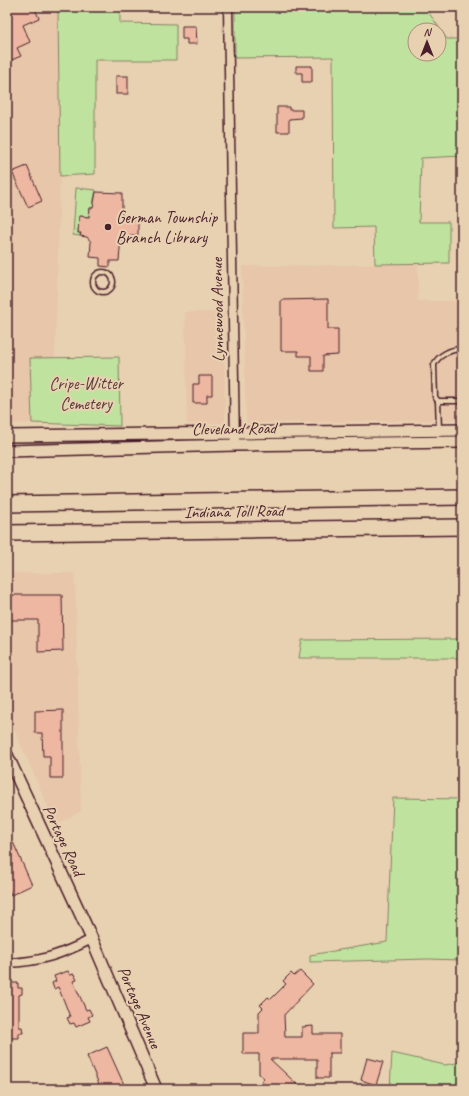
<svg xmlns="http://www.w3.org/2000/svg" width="469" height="1096" font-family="Caveat,sans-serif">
<rect width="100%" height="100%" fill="#e8d1b1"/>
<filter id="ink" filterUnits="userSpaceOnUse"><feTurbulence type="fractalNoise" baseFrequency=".025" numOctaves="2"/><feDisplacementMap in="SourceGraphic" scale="8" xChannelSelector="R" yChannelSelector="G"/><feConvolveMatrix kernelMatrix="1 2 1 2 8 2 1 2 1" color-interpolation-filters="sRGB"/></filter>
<g filter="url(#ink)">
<g fill="#e7c6a9">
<polygon points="7,7 58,7 60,176 55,358 30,358 32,423 7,424"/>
<polygon points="418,264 418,301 462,301 462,420 248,423 246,421 242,266"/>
<polygon points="185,312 224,312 225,423 187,424"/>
<polygon points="7,573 75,573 81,811 56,825 7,713"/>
</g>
<g fill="#bfe39e" stroke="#848164" fill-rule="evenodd">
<polygon points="58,7 120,7 120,23 176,24 176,60 95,60 95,174 60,176"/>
<path d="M235 7H429V13L447 39H462V156L421 158 419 222H449V263L375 264 374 227 334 228 333 57 235 58ZM415 30H439V54H415Z"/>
<polygon points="76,188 96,190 93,204 95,204 95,208 90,208 89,217 79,216 78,233 81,233 80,236 73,235"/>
<polygon points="119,357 120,426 32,423 30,358"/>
<polygon points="462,639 462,658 299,658 302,640"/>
<polygon points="393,798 462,799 462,960 428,959 310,962 310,955 387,942"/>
<polygon points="392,1053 445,1065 462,1062 462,1089 390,1089"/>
</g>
<g fill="#edb7a1" stroke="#4a1f2b">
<polygon points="7,7 34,7 39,18 23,25 30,42 17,48 21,56 7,62"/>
<polygon points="182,26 196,26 197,44 187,44 187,39 182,39"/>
<polygon points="296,66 312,66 312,82 302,82 302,73 296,73"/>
<rect x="116" y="76" width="12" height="18"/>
<polygon points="277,107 289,107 289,110 302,110 302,118 289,119 289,132 277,132"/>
<polygon points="27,166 42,201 28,207 12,172"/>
<polygon points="96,192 122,193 122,217 138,220 138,235 129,235 129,238 121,237 119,261 110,261 110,267 100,266 100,258 90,257 91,242 87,237 80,236 81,233 78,233 79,216 89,217 90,208 93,208"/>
<polygon points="328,299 328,329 338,329 338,355 323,356 323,371 311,371 311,356 298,356 298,351 281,351 281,300"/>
<polygon points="199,376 212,376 212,395 207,395 207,403 193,403 193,384 199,384"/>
<polygon points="7,595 62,595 63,651 38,652 38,620 7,620"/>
<polygon points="63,710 63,778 50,778 50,756 43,756 42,733 35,733 35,711"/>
<polygon points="13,842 32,885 11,895 7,885 7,844"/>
<polygon points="68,971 70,975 74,974 77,980 73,981 86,1010 89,1009 92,1015 88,1017 90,1021 76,1027 74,1023 70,1024 67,1018 70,1017 64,1001 58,987 54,989 52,983 56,981 54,976"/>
<polygon points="300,971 313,984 284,1015 285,1037 302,1037 302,1027 313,1026 313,1034 340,1034 340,1053 329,1053 329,1078 317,1078 317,1059 270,1059 302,1089 268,1089 261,1081 264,1078 259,1074 259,1054 243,1054 243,1033 259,1033 259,1012 263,1008 260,1005 268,997 271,999 286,984 283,981 291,973 294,976"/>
<polygon points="7,983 18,983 18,988 22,988 22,994 19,995 19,1027 22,1027 23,1033 19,1033 19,1038 7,1038"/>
<polygon points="107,1047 126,1089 101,1089 87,1056"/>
<polygon points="367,1058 383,1062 376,1085 361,1080"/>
</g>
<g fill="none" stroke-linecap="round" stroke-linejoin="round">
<defs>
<g id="lane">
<circle cx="103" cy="282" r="10"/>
<path d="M462 349C451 349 438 355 434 365L435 397 438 401H462"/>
<polyline points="438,401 439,429"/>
</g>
<g id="street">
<polyline points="228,7 235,445"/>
<path d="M7 963C41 962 62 954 92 939"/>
</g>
<g id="secondary">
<polyline points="7,436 462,430"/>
<polyline points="7,451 235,445 462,442"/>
<polyline points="7,755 92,939 156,1089"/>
</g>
<g id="highway">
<polyline points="7,504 462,497"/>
<polyline points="7,533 462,527"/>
</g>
</defs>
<use href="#lane" stroke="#4a1f2b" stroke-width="7"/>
<use href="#street" stroke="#4a1f2b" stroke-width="11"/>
<use href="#secondary" stroke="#4a1f2b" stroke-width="14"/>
<use href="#highway" stroke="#4a1f2b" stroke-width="18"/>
<use href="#lane" stroke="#e8d1b1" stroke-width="4"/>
<use href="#street" stroke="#e8d1b1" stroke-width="8"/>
<use href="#secondary" stroke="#e8d1b1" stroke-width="11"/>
<use href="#highway" stroke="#e8d1b1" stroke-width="15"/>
</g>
</g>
<circle fill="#4a1f2b" stroke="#e8d1b1" stroke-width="1.5" cx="108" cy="227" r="4"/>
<g text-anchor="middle" stroke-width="4" stroke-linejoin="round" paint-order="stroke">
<g font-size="17" fill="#4a1f2b" stroke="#e8d1b1" text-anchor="start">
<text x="116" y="223">German Township<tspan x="116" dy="20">Branch Library</tspan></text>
</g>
<g font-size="17" fill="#4a1f2b" stroke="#e8d1b1">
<text transform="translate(217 310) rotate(-91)" y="6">Lynnewood Avenue</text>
<text transform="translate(234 428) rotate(-1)" y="6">Cleveland Road</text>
<text transform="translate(234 511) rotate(-1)" y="6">Indiana Toll Road</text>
<text transform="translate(64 840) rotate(65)" y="6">Portage Road</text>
<text transform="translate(140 1007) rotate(67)" y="6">Portage Avenue</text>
</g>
<g font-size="17" fill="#5c3c3c" stroke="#e8d1b1">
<text x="86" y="389">Cripe-Witter<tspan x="86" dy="20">Cemetery</tspan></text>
</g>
</g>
<rect width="469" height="1096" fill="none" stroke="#e8d1b1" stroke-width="24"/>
<rect x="12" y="12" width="445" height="1072" fill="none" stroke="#4a1f2b" stroke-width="1.5" filter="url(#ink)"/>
<g transform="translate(427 42)"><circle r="19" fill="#e8d1b1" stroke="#a98a7b"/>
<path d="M0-3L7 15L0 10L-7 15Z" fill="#4a1f2b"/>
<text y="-6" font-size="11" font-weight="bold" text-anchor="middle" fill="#4a1f2b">N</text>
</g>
</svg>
